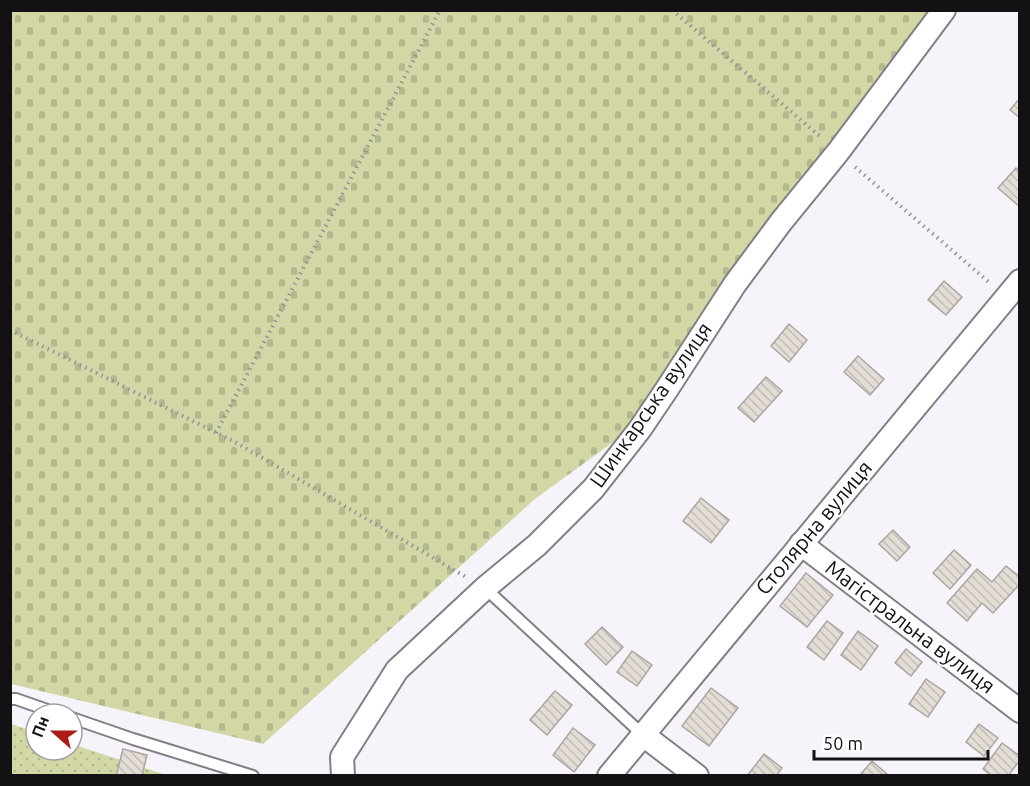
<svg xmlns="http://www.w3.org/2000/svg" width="1030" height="786" font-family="Ubuntu,sans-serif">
<defs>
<pattern id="cemetery-stones" width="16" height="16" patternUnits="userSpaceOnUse" patternTransform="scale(1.5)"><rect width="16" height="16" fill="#d2d7a5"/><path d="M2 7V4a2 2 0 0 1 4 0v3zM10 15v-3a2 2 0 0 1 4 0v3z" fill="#b3b88d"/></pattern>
<pattern id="garden-dots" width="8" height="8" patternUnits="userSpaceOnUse" patternTransform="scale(1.5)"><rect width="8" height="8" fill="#d2d7a5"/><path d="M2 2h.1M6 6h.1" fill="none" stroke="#b3b88d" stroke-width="1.8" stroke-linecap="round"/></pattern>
<pattern id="building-back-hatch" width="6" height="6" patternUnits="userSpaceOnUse" patternTransform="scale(1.5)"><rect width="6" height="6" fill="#e3ddd6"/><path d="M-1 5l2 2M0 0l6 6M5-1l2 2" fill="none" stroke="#c2bdb7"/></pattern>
</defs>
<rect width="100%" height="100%" fill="#f6f3fa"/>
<polygon fill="url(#cemetery-stones)" points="11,11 931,11 798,185 642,421 535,499 263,744 11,684"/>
<polygon fill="url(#garden-dots)" points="11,724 36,732 36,750 72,750 72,744 166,775 11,776"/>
<g fill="url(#building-back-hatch)" stroke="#aba6a0" stroke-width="1.5">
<polygon points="1020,98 1020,118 1010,110"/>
<polygon points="1016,168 1020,171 1020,207 998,188"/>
<polygon points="944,281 962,297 946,315 928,300"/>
<polygon points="789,324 807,340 789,362 771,346"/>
<polygon points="858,356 884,379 870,395 844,372"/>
<polygon points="766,377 782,391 754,422 738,408"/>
<polygon points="701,498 729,520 711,543 683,521"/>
<polygon points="893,530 910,547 897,561 879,544"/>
<polygon points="954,550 971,565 950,589 933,573"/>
<polygon points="1006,566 1020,577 1020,584 993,613 982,603 967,621 947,603 977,569 992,582"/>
<polygon points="806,573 833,595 807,627 780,606"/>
<polygon points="827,621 843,633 824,660 807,647"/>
<polygon points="602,627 623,647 606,665 585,644"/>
<polygon points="858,631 878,646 861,670 841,655"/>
<polygon points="906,649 922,662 911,676 895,663"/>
<polygon points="632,651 652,665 637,686 617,672"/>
<polygon points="926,679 945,692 928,717 909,704"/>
<polygon points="711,688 738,708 709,746 682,726"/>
<polygon points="555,691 572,705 547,735 530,720"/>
<polygon points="979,724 998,738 984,756 966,742"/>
<polygon points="573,728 595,745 574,772 553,755"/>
<polygon points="1002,743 1020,756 1020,760 1008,776 992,776 983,769"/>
<polygon points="123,749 147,755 142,776 116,776"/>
<polygon points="764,754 782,768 776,776 747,776"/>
<polygon points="872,761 889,776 860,775"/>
</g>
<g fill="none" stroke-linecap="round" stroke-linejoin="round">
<defs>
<g id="lane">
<polyline points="485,588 642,734"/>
<polyline points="10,699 16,699 59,714"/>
<polyline points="72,718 133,739 253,776"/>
</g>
<g id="street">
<polyline points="801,544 1020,711"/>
<polyline points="642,734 697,776"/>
<polyline points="343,776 342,757 397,670 485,588 537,545 593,489 640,429 667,389 735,284 781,222 838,152 944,10"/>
<polyline points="609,776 1020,281"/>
</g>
</defs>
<use href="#lane" stroke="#827f85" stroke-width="14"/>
<use href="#street" stroke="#827f85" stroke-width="26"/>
<g stroke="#959298" stroke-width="4" stroke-dasharray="1.5 4.5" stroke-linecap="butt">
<polyline points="672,10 822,138"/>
<polyline points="855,167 990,283"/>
<polyline points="10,330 235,442 466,577"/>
<polyline points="216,433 440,10"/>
</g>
<use href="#lane" stroke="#fff" stroke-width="10"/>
<use href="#street" stroke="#fff" stroke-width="22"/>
</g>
<g text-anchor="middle" stroke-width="4.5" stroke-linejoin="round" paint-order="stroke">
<g font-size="21" fill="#131114" stroke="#fff">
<text transform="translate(651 405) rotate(-55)" y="7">Шинкарська вулиця</text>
<text transform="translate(814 528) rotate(-50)" y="7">Столярна вулиця</text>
<text transform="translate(910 627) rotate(37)" y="7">Магістральна вулиця</text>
</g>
</g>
<rect width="1030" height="786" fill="none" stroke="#131114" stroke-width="24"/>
<g transform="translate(54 732) rotate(291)"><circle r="28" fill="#ffffff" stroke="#a1a0a1" stroke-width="1.5"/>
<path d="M0-4.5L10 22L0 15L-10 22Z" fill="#ac1b15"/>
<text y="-9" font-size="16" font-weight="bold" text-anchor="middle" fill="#131114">Пн</text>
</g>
<path d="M814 750v9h174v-9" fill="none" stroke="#131114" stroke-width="3"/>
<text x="823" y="750" font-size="18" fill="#131114" stroke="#ffffff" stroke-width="4.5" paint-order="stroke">50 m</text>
</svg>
